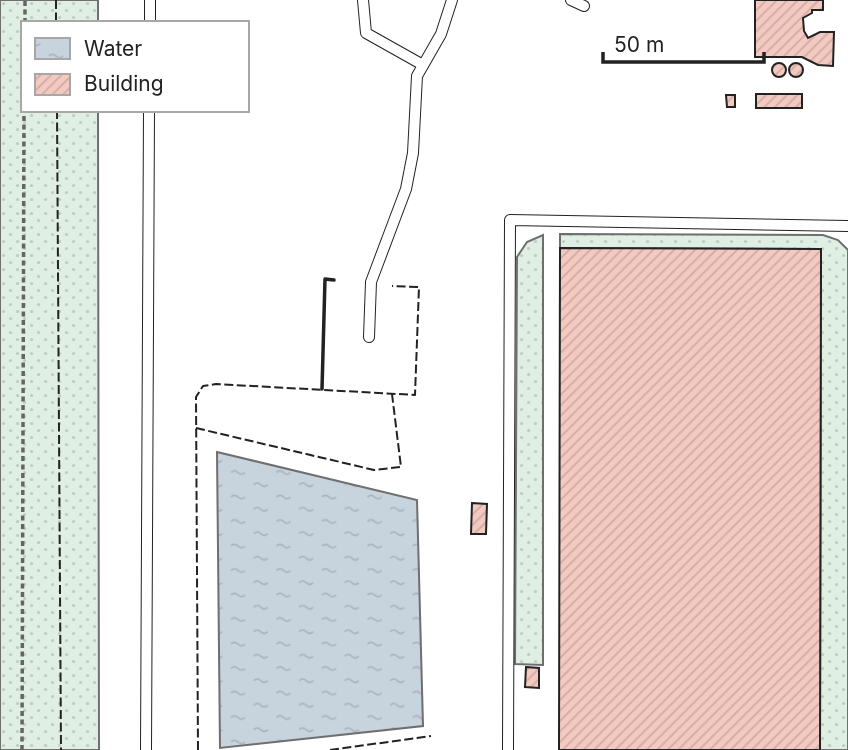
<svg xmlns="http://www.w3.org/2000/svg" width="848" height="750" font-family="Inter,sans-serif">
<defs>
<pattern id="grass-dots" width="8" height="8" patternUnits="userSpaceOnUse" patternTransform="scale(1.75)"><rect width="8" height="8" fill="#e0efe3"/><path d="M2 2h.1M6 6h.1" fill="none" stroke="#c0cdc2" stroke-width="1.8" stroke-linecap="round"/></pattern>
<pattern id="water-ripples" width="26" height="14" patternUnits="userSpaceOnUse" patternTransform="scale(1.75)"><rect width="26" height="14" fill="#c7d3dd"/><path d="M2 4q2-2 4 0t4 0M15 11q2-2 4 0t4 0" fill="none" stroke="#abb5bd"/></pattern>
<pattern id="building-hatch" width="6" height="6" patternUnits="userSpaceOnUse" patternTransform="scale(1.75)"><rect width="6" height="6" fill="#f3c9c0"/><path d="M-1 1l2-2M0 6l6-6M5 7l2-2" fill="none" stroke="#d0aca5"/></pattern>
</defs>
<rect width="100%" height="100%" fill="#fff"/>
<g fill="url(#grass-dots)" stroke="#6f6f6f" stroke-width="2">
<polygon points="0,0 98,0 98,23 23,23 23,110 98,110 99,750 0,750"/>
<polygon points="560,234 823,235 838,240 848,250 848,750 820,750 821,249 560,248"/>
<polygon points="543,235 543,665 515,664 517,257 527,242"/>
</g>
<polygon fill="url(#water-ripples)" stroke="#6f6f6f" stroke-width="2" points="217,452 417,500 423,726 220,748"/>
<g fill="url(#building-hatch)" stroke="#222" stroke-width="2">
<polygon points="755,0 823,0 823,10 812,10 812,13 803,18 804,31 808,38 820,32 834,32 833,66 818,65 802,57 755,57"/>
<circle cx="779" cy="70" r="7"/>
<circle cx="796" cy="70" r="7"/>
<rect x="756" y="94" width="46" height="14"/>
<polygon points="726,95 735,95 735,107 727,107"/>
<polygon points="560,248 821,249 820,750 559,750"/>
<polygon points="472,503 487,504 486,534 471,534"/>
<polygon points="526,667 539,668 539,688 525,687"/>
</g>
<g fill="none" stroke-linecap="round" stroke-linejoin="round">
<defs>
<g id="lane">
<polyline points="363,0 366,33 423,65"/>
<polyline points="571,0 584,6"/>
<polyline points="150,23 150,0"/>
<polyline points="369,337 371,282 406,189 413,153 417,76 441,34 452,0"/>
<polyline points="146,750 149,110"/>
<polyline points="508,750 510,220 848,226"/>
</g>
</defs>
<use href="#lane" stroke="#222" stroke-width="12"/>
<g stroke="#646464" stroke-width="3.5" stroke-dasharray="5 3.5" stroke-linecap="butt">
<polyline points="25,23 25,0"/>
<polyline points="22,750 24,110"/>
</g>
<use href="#lane" stroke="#fff" stroke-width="10"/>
<g stroke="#222" stroke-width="2" stroke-dasharray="9 3.5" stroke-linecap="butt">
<polyline points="56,0 56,23"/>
<polyline points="57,110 61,750"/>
<polyline points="196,428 374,470 401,467 392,394"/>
<polyline points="198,750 196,397 203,386 216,384 415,395 419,287 392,286"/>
<polyline points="330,750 431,736"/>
</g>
<polyline stroke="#222" stroke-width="3.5" points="322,389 325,279 334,280"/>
</g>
<rect x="21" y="21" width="228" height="91" fill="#ffffff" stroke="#a7a7a7" stroke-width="2"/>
<rect x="35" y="38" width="35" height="21" fill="url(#water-ripples)" stroke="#a7a7a7" stroke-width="2"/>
<text x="84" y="56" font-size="21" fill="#222222">Water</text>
<rect x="35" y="74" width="35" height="21" fill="url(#building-hatch)" stroke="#a7a7a7" stroke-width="2"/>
<text x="84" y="91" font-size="21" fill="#222222">Building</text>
<path d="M603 52v10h161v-10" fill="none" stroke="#222222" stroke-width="3.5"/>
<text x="614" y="52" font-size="21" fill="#222222" stroke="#ffffff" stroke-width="5" paint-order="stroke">50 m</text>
</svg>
